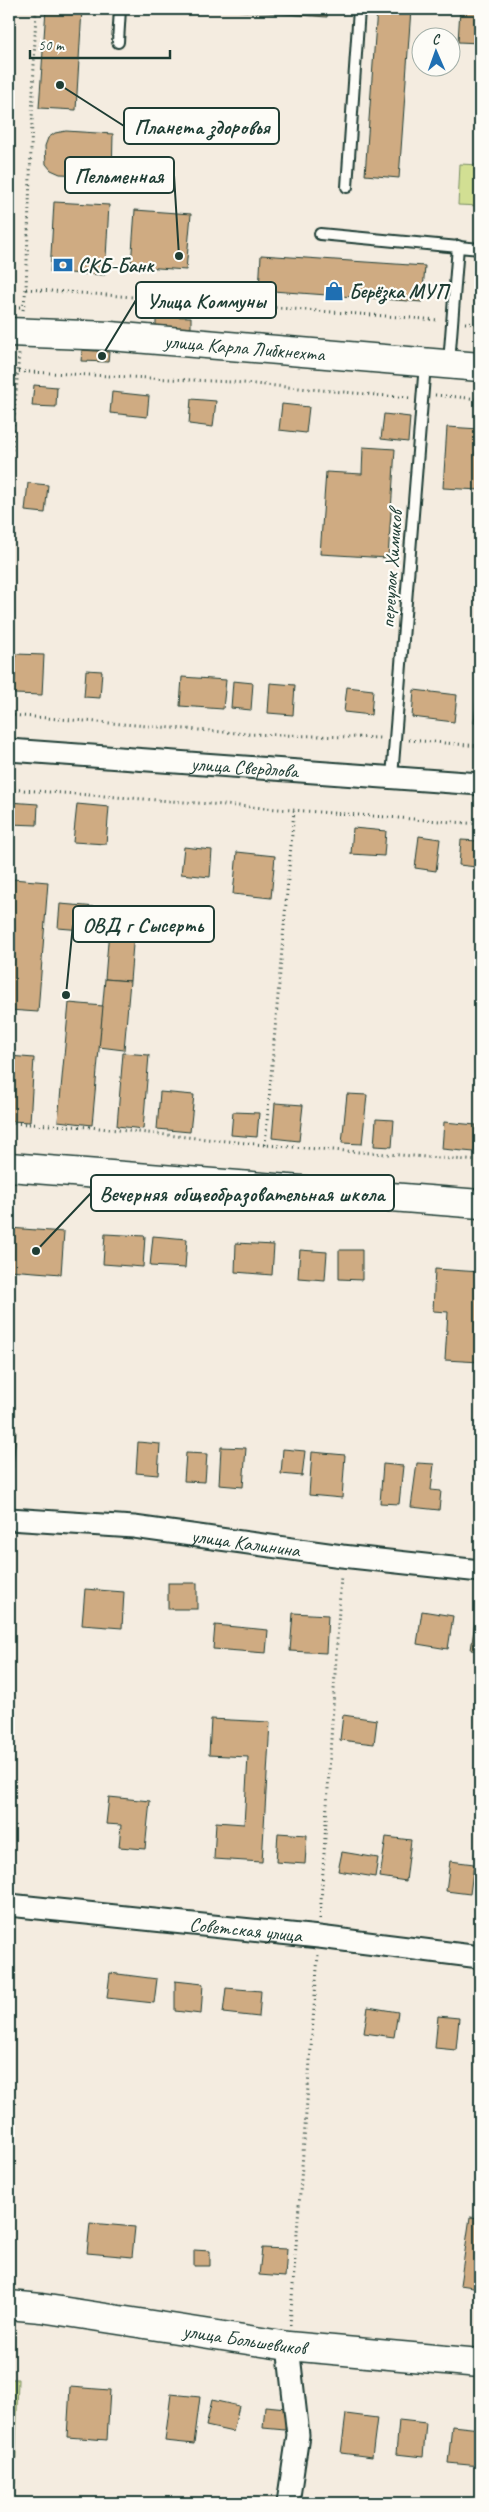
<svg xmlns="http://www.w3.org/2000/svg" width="489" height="2512" font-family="Caveat,sans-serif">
<rect width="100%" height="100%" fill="#f4ece0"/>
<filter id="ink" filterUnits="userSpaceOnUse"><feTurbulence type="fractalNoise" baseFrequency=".02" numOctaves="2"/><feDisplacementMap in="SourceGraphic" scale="10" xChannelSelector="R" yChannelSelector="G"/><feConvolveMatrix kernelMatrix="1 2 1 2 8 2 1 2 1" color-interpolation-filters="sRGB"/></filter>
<g filter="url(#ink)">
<g fill="#d2df93" stroke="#788e64">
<polygon points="460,164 480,165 480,206 458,205"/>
<polygon points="9,2379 18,2379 15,2484 9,2484"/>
</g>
<g fill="#cfab82" stroke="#1f3d34">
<polygon points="46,9 82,9 76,110 39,108"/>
<polygon points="217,9 328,9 327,17"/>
<polygon points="377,9 411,9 399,178 365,175"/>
<polygon points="460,9 480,9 480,43 458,42"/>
<polygon points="66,131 113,134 112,176 60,174 51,170 46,164 45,146 48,138 55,133"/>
<polygon points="54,202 109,205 105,275 50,272"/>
<polygon points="135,210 191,214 186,270 131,266"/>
<polygon points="261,255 425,266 422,302 259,290"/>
<polygon points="156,316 191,317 191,328 156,327"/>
<polygon points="82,350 109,352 108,362 81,361"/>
<polygon points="34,385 57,387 56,407 32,406"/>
<polygon points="112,392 149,396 147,417 110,413"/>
<polygon points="191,399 216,401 213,427 189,424"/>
<polygon points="282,404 309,407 306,433 279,430"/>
<polygon points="384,414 410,417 408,442 381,439"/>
<polygon points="447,427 480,429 480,490 443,488"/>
<polygon points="363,447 395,449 388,558 320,554 326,472 362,474"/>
<polygon points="28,483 48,485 45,513 25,511"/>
<polygon points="16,654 44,655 42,695 14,694"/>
<polygon points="86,670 102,671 100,698 84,697"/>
<polygon points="182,677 226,680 223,709 180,706"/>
<polygon points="233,681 253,683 251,710 231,708"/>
<polygon points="270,683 295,685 293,715 268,713"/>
<polygon points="478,685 480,685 480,724 474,723"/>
<polygon points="347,687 373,690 371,715 344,712"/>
<polygon points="414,690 457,695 454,722 412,717"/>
<polygon points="9,802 38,804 37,825 9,824"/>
<polygon points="77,804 109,807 106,844 73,842"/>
<polygon points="353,828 386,831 384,856 351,854"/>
<polygon points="419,836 440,839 436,871 415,868"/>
<polygon points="461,840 479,841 476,867 459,865"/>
<polygon points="184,847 212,850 210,877 181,874"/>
<polygon points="237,852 275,856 271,898 233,894"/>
<polygon points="12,879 48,882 38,1012 9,1010 9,920"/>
<polygon points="60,904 109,908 106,932 58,928"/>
<polygon points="110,918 135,920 130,981 105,979"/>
<polygon points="105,979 130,981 124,1050 99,1047"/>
<polygon points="69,1003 103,1006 92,1125 58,1121"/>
<polygon points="123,1053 149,1055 143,1129 117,1126"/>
<polygon points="9,1056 34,1058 30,1122 9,1121"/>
<polygon points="160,1092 194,1095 190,1132 157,1129"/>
<polygon points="347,1094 367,1095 362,1144 342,1143"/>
<polygon points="275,1103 303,1105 299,1141 272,1138"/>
<polygon points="233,1112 259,1113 257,1137 231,1135"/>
<polygon points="376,1119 394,1120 392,1147 374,1146"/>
<polygon points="444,1122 476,1125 474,1152 442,1149"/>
<polygon points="9,1228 64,1232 61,1274 9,1270"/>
<polygon points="105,1234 145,1236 143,1267 103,1264"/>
<polygon points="153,1236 187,1239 185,1268 150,1266"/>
<polygon points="236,1243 274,1245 272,1275 235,1272"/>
<polygon points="300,1250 327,1252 325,1280 298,1278"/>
<polygon points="339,1250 362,1250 362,1280 339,1279"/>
<polygon points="435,1269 480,1272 480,1362 445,1360 448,1312 433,1311"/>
<polygon points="9,1348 15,1348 13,1382 9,1382"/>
<polygon points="9,1395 13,1396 11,1418 9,1418"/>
<polygon points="9,1430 16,1431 13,1468 9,1468"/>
<polygon points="138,1442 160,1444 158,1475 136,1473"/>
<polygon points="221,1447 246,1448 243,1487 219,1485"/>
<polygon points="283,1449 305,1451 302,1476 281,1474"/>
<polygon points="312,1452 345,1455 342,1498 309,1495"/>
<polygon points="186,1453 207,1454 205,1482 184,1481"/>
<polygon points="417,1463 434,1464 431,1490 441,1491 439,1510 411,1507"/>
<polygon points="383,1464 403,1466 399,1504 380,1503"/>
<rect x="168" y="1583" width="29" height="26"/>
<polygon points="85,1589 124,1592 122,1628 82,1625"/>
<polygon points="422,1611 453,1616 448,1649 417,1644"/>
<polygon points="293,1613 328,1615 326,1653 290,1651"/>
<polygon points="475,1622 480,1623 480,1651 471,1650"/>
<polygon points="215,1625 268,1630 266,1653 213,1649"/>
<polygon points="343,1715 377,1720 374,1744 340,1740"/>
<polygon points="211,1719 270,1722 262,1862 214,1859 216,1822 244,1824 248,1757 209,1755"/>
<polygon points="109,1797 150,1801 145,1849 119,1847 121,1825 106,1824"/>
<polygon points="278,1833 307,1835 305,1864 276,1862"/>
<polygon points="386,1837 411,1840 406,1881 380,1877"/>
<polygon points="342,1852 378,1858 375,1877 338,1871"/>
<polygon points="450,1861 474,1864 470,1894 446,1891"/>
<polygon points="110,1973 157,1979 154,2003 107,1998"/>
<polygon points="175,1981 203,1984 201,2014 175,2011"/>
<polygon points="226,1988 261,1991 259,2017 223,2013"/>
<polygon points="368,2007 398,2012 394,2037 364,2033"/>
<polygon points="438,2016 459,2018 456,2050 435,2048"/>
<polygon points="470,2217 480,2218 480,2288 460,2285"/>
<polygon points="90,2223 135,2227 132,2257 87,2253"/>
<polygon points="262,2248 287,2249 285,2277 259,2275"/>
<polygon points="194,2250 210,2251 210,2266 194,2266"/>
<polygon points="70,2387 110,2390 107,2440 67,2437"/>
<polygon points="171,2394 200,2397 194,2444 165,2441"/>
<polygon points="212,2400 239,2406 233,2432 206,2426"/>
<polygon points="265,2406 287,2408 285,2430 263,2428"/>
<polygon points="346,2414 377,2418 372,2457 341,2453"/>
<polygon points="399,2420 426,2423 423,2457 396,2454"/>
<polygon points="452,2426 480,2429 480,2466 448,2463"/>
</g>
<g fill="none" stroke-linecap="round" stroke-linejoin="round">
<defs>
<g id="lane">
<polyline points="118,42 120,9"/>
<polyline points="347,187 359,9"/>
<polyline points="320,234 480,249"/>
<polyline points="449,363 458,246"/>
<polyline points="392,777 425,364"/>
</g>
<g id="street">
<path id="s1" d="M9 750 480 784"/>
<path id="s2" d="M9 1519 134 1527 342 1556 480 1571"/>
<path id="s3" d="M9 1905 319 1937 480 1957"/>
<polyline points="288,2346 298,2435 288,2503"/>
</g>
<g id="secondary">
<path id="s4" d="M9 332 110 336 480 367"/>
<polyline points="9,1167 480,1204"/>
<path id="s5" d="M9 2305 41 2308 288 2346 480 2363"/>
</g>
</defs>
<use href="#lane" stroke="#1f3d34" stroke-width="14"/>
<use href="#street" stroke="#1f3d34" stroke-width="25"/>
<use href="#secondary" stroke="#1f3d34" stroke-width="31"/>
<g stroke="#1f3d34" stroke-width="3" stroke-dasharray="1 4" stroke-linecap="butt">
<polyline points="26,289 439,320"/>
<polyline points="9,307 23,307"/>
<polyline points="23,310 26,289 36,9"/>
<polyline points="465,323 480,324"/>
<polyline points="9,371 232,382 410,398"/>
<polyline points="435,395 480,399"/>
<polyline points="9,485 19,354"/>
<polyline points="9,715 249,734 382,738"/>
<polyline points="409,740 480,746"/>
<polyline points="9,789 480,824"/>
<polyline points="9,1123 89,1127 265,1145 480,1161"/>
<polyline points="265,1145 294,811"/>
<polyline points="320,1919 341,1576"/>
<polyline points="290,2325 318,1955"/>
</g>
<use href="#lane" stroke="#fdfcf7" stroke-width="10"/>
<use href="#street" stroke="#fdfcf7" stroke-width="21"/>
<use href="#secondary" stroke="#fdfcf7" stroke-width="28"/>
</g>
</g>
<defs>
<symbol id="bank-bare" viewBox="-9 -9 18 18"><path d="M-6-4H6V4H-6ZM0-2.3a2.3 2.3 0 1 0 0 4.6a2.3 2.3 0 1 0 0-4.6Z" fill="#1f6fb2" stroke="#fdfcf7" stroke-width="2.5" paint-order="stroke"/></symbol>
<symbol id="shop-bare" viewBox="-9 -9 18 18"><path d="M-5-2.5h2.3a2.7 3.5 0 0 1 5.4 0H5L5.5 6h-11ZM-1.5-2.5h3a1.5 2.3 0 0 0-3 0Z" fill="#1f6fb2" stroke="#fdfcf7" stroke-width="2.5" paint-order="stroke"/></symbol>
</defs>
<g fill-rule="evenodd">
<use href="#bank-bare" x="49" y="251" width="28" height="28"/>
<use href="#shop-bare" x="320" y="277" width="28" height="28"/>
</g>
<g text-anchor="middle" stroke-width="4.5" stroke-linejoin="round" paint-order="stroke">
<g font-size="20" font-weight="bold" fill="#1f3d34" stroke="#fdfcf7" text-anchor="start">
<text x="78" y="272">СКБ-Банк</text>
<text x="349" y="298">Берёзка МУП</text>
</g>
<g font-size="20" fill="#1f3d34" stroke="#fdfcf7">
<text dy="7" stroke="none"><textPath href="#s4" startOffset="236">улица Карла Либкнехта</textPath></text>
<text transform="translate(391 569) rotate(-86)" y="7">переулок Химиков</text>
<text dy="7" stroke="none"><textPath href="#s1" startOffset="236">улица Свердлова</textPath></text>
<text dy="7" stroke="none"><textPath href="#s2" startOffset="238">улица Калинина</textPath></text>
<text dy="7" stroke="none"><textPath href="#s3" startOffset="238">Советская улица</textPath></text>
<text dy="7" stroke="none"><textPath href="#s5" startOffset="238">улица Большевиков</textPath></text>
</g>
</g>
<path fill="none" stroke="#1f3d34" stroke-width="2" d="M60 85L124 126M179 256L174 175M102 356L136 300M66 995L73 924M36 1251L91 1193"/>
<g fill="#1f3d34" stroke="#fdfcf7" stroke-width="2">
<circle cx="60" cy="85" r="5"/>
<circle cx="179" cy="256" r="5"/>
<circle cx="102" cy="356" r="5"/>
<circle cx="66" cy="995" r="5"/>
<circle cx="36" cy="1251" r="5"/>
</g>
<g fill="#fdfcf7" stroke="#1f3d34" stroke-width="2">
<rect x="124" y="108" width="155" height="36" rx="5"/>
<rect x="65" y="157" width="109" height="36" rx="5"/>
<rect x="136" y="282" width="140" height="36" rx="5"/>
<rect x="73" y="906" width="141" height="36" rx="5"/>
<rect x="91" y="1175" width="303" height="36" rx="5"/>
</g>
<g font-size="21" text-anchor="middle" font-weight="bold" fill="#1f3d34">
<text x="202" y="134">Планета здоровья</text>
<text x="119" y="183">Пельменная</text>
<text x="206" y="308">Улица Коммуны</text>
<text x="143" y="932">ОВД г Сысерть</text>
<text x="242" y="1201">Вечерняя общеобразовательная школа</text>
</g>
<rect width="489" height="2512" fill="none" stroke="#fdfcf7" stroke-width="30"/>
<rect x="15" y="15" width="459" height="2482" fill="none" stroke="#1f3d34" stroke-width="2" filter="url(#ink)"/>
<g transform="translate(436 52) rotate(358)"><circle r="24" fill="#fdfcf7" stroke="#a4b0a9"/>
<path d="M0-4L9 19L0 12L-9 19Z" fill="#1f6fb2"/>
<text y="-8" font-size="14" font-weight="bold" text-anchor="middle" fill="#1f3d34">С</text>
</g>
<path d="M30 50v8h140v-8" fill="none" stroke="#1f3d34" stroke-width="2.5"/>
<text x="38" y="50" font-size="15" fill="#1f3d34" stroke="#fdfcf7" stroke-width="4" paint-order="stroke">50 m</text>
</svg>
